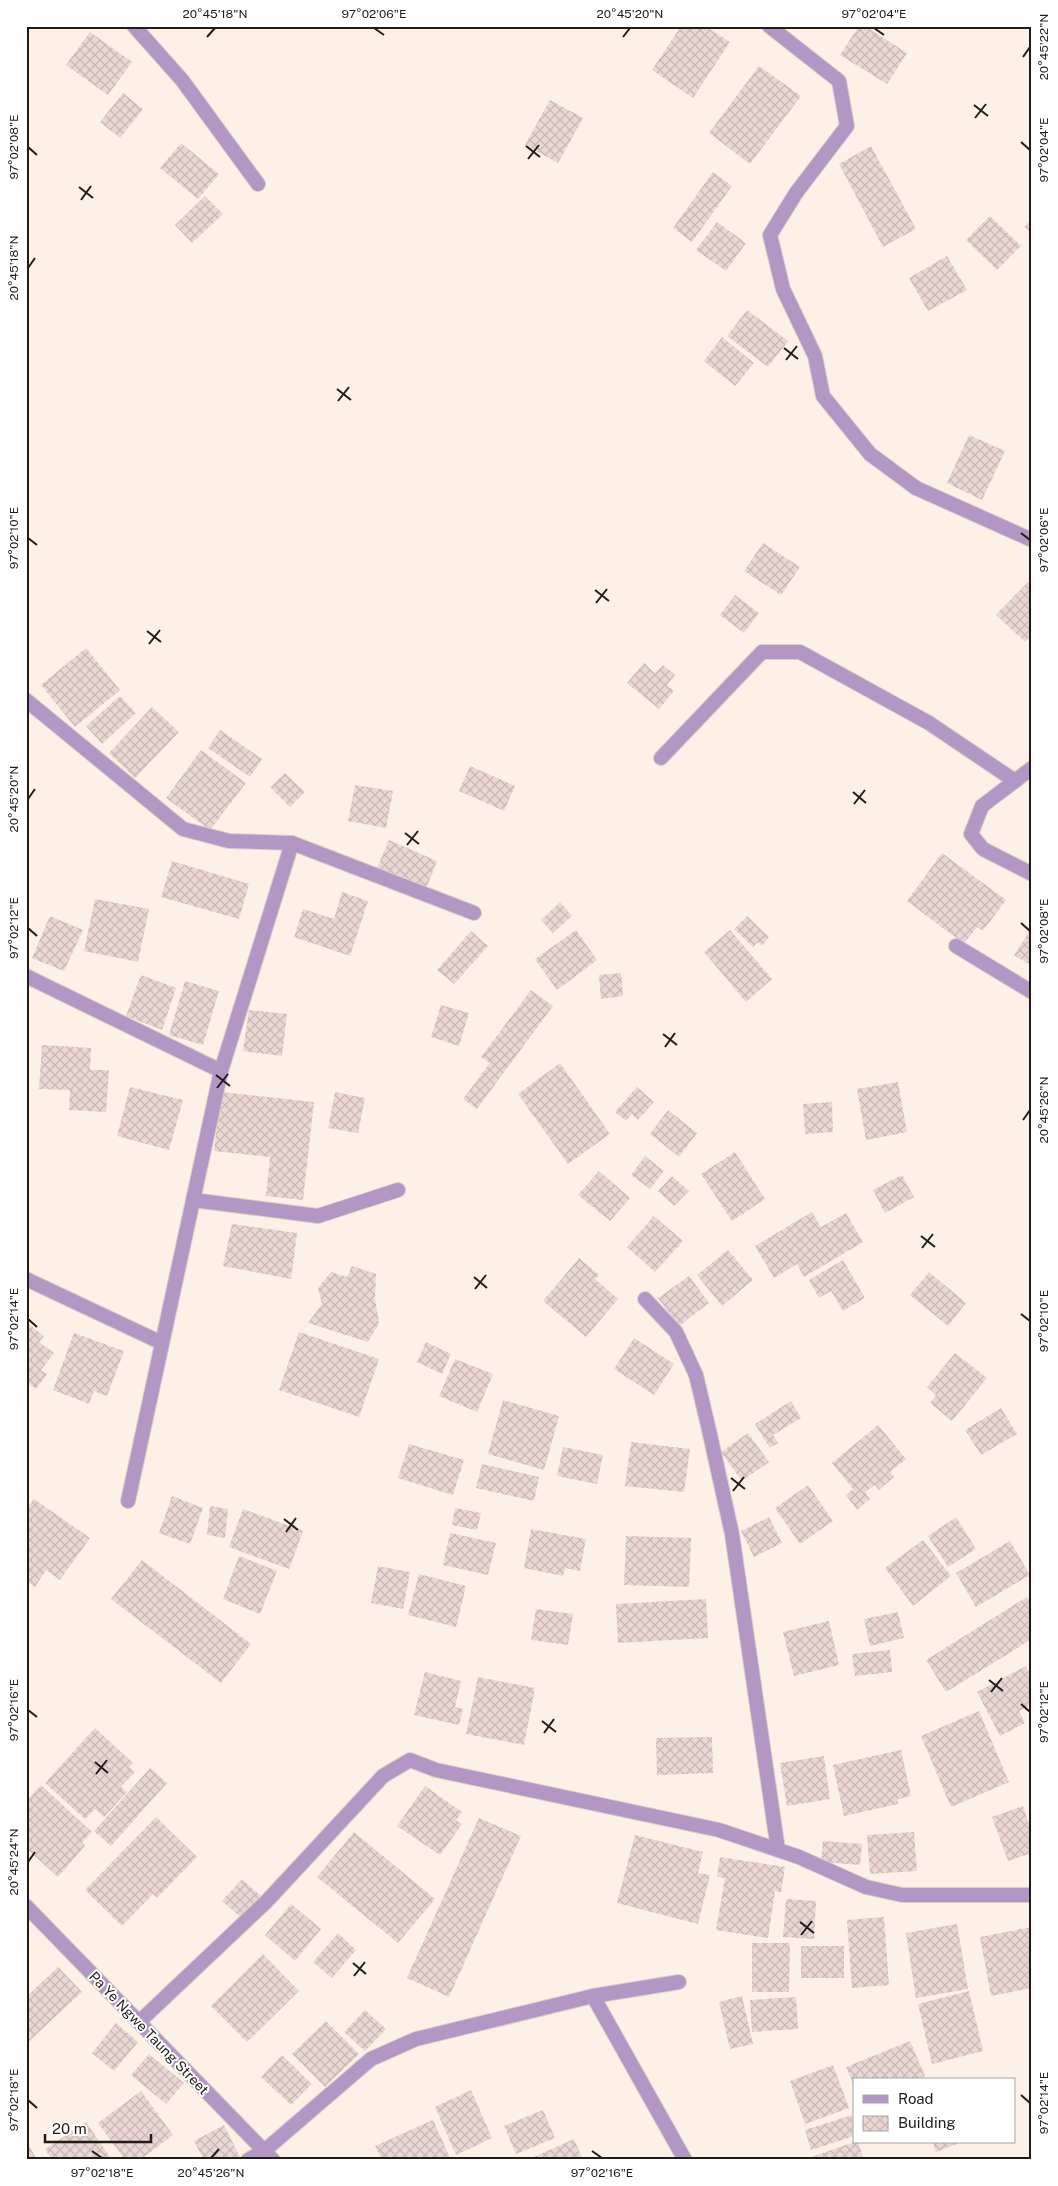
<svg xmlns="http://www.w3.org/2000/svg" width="1058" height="2186" font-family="'Public Sans',sans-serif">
<defs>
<pattern id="building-cross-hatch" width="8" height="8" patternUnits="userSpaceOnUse" patternTransform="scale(1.25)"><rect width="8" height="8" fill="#ead6d2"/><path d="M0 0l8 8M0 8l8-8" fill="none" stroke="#c8b7b4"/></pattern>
</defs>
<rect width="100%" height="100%" fill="#fdf1e7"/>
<g fill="url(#building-cross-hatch)">
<polygon points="681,26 705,26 730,42 693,98 652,70"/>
<polygon points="859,26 865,26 907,53 887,84 840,55"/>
<polygon points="90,32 132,62 108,95 66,65"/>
<polygon points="759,66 801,96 750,164 709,133"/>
<polygon points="123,93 143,109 120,138 100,122"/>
<polygon points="550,100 583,118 558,163 525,145"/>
<polygon points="181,143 219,174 198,199 160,168"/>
<polygon points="871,146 916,229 883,247 839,164"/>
<polygon points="713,172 732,186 692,242 673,228"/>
<polygon points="205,196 223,214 192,243 175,225"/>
<polygon points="990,216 1021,246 997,270 966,240"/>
<polygon points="1032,219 1032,234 1024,227"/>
<polygon points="717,222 746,243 726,271 696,250"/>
<polygon points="947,256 967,290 928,311 909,278"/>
<polygon points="747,310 788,341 768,367 727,336"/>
<polygon points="722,337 754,363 735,386 704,361"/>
<polygon points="969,435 1005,451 982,500 947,483"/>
<polygon points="763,543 800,567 781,595 744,571"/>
<polygon points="1028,582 1032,586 1032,635 1025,642 996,615"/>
<polygon points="735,595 759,613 744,633 720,615"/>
<polygon points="86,648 120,690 75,727 41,685"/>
<polygon points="644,663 655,673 663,665 675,675 667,685 674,691 659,709 627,683"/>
<polygon points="120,696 136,713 102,744 86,726"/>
<polygon points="152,707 179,732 135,778 109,753"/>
<polygon points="220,730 262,759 250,777 208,748"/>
<polygon points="201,750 246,783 210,830 166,798"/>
<polygon points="470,766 515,786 504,811 459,791"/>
<polygon points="285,773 305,792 290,807 270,787"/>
<polygon points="355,785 393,791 386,828 348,821"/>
<polygon points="389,840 437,861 426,889 377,868"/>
<polygon points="942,853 1006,900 983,931 977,927 964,944 907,901"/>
<polygon points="172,861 249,884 239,919 161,897"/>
<polygon points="342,892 368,901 350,956 294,937 303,909 334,919"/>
<polygon points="95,899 149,909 138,962 84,951"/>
<polygon points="560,902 572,916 553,933 541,920"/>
<polygon points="50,916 83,930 64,971 32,958"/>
<polygon points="747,916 769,937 762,946 758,942 753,947 734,929"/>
<polygon points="1032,927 1032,966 1014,955"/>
<polygon points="576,930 597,960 557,990 535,959"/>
<polygon points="730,930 772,979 746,1002 704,952"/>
<polygon points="471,931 488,946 454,984 437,970"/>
<polygon points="621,973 623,996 601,999 599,975"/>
<polygon points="141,975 176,988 162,1030 126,1016"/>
<polygon points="185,981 219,991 203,1045 169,1035"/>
<polygon points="531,990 553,1006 477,1109 463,1099 490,1063 481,1057"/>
<polygon points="441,1005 469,1013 459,1046 431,1037"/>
<polygon points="249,1010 287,1014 282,1056 243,1051"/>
<polygon points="42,1045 91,1048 90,1070 109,1070 106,1112 69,1110 70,1090 39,1089"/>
<polygon points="560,1063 610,1134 568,1164 518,1094"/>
<polygon points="898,1082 907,1132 866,1140 857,1089"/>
<polygon points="130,1087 183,1100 169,1150 117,1136"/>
<polygon points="637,1087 654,1102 638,1120 632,1114 626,1121 615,1112"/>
<polygon points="221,1092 314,1102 303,1200 266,1196 270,1157 214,1151"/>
<polygon points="335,1092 365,1098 358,1133 328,1128"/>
<polygon points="832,1102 833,1132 805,1134 803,1104"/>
<polygon points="668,1110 697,1133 679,1157 650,1134"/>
<polygon points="735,1152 765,1199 732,1221 701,1174"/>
<polygon points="645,1156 664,1171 650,1189 631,1175"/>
<polygon points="599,1171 630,1198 610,1221 578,1195"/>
<polygon points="902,1175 914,1197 885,1213 873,1190"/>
<polygon points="672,1176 689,1191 674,1206 658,1191"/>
<polygon points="812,1212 821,1227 846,1213 863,1242 804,1277 797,1264 774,1278 755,1246"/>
<polygon points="654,1216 683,1241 655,1272 627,1247"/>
<polygon points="232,1224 297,1233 291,1279 223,1266"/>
<polygon points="728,1250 753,1280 722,1306 697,1275"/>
<polygon points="579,1258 599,1275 595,1279 618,1299 586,1337 543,1301"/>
<polygon points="843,1260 865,1298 843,1311 831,1291 819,1298 809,1280"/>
<polygon points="352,1266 376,1274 375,1299 379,1323 368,1342 308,1323 322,1304 318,1288 331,1272 347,1277"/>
<polygon points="929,1272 966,1303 948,1326 910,1295"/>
<polygon points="689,1276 709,1303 679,1326 658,1298"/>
<polygon points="26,1322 44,1336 39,1342 54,1353 41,1370 47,1374 36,1389 26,1381"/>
<polygon points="299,1332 379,1359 359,1417 279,1390"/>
<polygon points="74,1333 124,1351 107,1396 94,1391 89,1404 53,1390"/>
<polygon points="634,1338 674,1364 654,1395 614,1369"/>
<polygon points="426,1342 451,1354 442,1374 417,1362"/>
<polygon points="955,1353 987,1378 952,1421 930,1403 936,1395 927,1387"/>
<polygon points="455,1359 493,1374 477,1412 439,1396"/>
<polygon points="503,1400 559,1416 544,1470 488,1454"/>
<polygon points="791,1401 801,1418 773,1435 778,1443 770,1448 755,1424"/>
<polygon points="1001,1408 1017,1434 981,1455 965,1430"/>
<polygon points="878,1425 906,1459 890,1472 894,1477 879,1490 875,1485 865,1492 870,1499 857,1510 846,1495 853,1489 832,1463"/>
<polygon points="748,1433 769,1462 742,1481 721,1452"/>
<polygon points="631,1442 690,1449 684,1492 625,1486"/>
<polygon points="409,1444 464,1460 453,1495 398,1478"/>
<polygon points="563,1447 603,1455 597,1484 557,1476"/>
<polygon points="482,1464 539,1477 534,1501 476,1488"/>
<polygon points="808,1485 833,1521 800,1544 775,1508"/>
<polygon points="172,1496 203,1508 190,1544 159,1533"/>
<polygon points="34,1499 90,1538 60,1580 46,1570 35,1587 26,1581 26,1509"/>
<polygon points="210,1506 228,1509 225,1538 207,1535"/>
<polygon points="455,1508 481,1513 477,1530 452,1525"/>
<polygon points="243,1509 303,1531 289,1569 229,1547"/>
<polygon points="769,1517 782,1543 754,1557 741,1531"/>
<polygon points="956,1517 976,1549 948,1567 928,1536"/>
<polygon points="531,1529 586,1539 580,1571 565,1568 563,1576 524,1568"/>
<polygon points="450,1533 496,1543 488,1575 443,1565"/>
<polygon points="626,1536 691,1538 689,1587 624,1585"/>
<polygon points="923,1540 951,1576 913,1606 885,1568"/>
<polygon points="1010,1541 1030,1575 976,1607 956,1573"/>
<polygon points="239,1556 277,1571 260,1614 223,1599"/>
<polygon points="142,1560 251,1644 221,1683 111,1599"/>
<polygon points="378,1566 410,1572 403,1609 371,1603"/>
<polygon points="419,1574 466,1586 456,1627 408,1615"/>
<polygon points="1027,1597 1032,1604 1032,1639 946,1692 926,1660"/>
<polygon points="706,1599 708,1638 618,1643 616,1604"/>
<polygon points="536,1609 573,1614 568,1645 531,1640"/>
<polygon points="898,1612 904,1638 870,1646 864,1619"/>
<polygon points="829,1621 839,1665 794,1676 783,1632"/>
<polygon points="890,1650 892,1672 855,1676 852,1654"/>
<polygon points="1026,1666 1032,1678 1032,1705 1019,1711 1025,1723 1000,1736 977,1692"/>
<polygon points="425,1672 461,1681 455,1707 463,1709 459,1725 414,1715"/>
<polygon points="478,1677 535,1688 524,1745 466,1734"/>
<polygon points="979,1711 1009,1782 951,1807 921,1736"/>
<polygon points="95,1728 133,1763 129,1767 135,1772 121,1787 127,1792 104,1817 95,1809 85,1819 45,1783"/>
<polygon points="712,1737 713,1773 657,1775 656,1738"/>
<polygon points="901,1750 911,1796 898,1799 898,1804 844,1816 833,1765"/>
<polygon points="824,1756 830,1799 787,1806 780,1763"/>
<polygon points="150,1768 167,1783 111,1846 94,1831"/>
<polygon points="41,1785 92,1832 82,1842 85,1846 58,1877 26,1848 26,1801"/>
<polygon points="425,1786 462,1812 456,1820 462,1824 440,1855 397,1826"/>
<polygon points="1023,1806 1032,1833 1032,1853 1008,1861 992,1817"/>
<polygon points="156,1817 197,1857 157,1898 153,1894 122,1926 85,1890"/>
<polygon points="479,1818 521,1836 449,1997 407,1978"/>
<polygon points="354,1832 435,1899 398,1943 317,1877"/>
<polygon points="914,1832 917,1871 870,1874 867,1835"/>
<polygon points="635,1835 703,1852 698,1873 710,1875 698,1924 617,1903"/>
<polygon points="823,1841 862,1844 860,1865 821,1862"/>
<polygon points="720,1857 785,1867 781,1892 775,1891 768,1938 716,1930 725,1878 717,1877"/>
<polygon points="242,1879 263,1898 244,1920 222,1901"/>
<polygon points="786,1899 816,1901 814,1939 783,1937"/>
<polygon points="291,1904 321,1929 295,1961 265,1935"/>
<polygon points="884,1917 889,1985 852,1988 847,1920"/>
<polygon points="957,1924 968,1989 916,1998 906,1933"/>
<polygon points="1032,1927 1032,1988 991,1996 980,1937"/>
<polygon points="338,1933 356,1950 332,1978 313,1962"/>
<polygon points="752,1943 790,1943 789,1992 752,1992"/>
<rect x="801" y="1946" width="43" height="32"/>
<polygon points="263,1954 299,1991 247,2042 211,2006"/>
<polygon points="58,1967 82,1992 26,2044 26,1997"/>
<polygon points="969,1991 983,2051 932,2064 918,2004"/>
<polygon points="742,1996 753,2044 730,2049 719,2002"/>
<polygon points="796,1997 798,2029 752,2032 750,2000"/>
<polygon points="365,2010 386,2029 365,2051 344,2032"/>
<polygon points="326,2021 359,2054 325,2087 292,2054"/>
<polygon points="116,2023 138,2042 114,2071 92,2053"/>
<polygon points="910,2041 925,2076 916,2080 854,2080 854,2086 846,2067"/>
<polygon points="149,2054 184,2083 166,2104 131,2075"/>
<polygon points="282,2055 312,2084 291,2105 261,2077"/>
<polygon points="833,2065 849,2108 805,2124 790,2081"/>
<polygon points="471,2090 492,2138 456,2155 435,2107"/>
<polygon points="141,2091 173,2135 140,2160 125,2160 98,2123"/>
<polygon points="543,2110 555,2138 516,2154 504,2126"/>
<polygon points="852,2115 854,2136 811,2150 805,2130"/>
<polygon points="433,2120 451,2160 382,2160 375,2146"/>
<polygon points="86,2122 112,2160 52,2160 45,2149"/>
<polygon points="224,2125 241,2159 204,2160 194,2141"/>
<polygon points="574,2139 583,2160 527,2160"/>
<polygon points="26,2140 37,2160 26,2160"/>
<polygon points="854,2142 858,2142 864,2160 803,2160"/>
<polygon points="933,2142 962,2142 936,2152"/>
</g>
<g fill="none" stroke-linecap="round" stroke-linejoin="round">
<defs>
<g id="minor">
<polyline points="134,26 182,80 258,184"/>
<polyline points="769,26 839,81 847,126 796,193 770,235 783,289 815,356 823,396 870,454 916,488 1032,540"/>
<polyline points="26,700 183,829 229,841 292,843 474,913"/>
<polyline points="661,758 762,652 800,652 929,723 1015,781"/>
<polyline points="1032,768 982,806 971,834 983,849 1032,874"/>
<polyline points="956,946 1032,992"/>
<polyline points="26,976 221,1071"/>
<polyline points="193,1200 318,1216 398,1190"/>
<polyline points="26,1279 162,1343"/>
<polyline points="645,1299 676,1332 696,1375 709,1430 732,1534 778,1850"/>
<polyline points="128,1501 221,1071 292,843"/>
<polyline points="26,1906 273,2160"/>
<polyline points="593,1996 685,2160"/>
<polyline points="139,2022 266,1902 383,1776 410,1760 436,1770 719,1830 799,1857 866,1887 902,1895 1032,1895"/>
<polyline points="248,2160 264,2151 371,2059 416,2039 593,1996 679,1982"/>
</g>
</defs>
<use href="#minor" stroke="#dacfc6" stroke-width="16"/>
<use href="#minor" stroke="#b297c5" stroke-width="14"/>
</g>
<path fill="none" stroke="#211c18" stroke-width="2" d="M374 28 384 35M874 28 884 35M207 37 215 28M623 37 630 28M1023 57 1030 47M974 105 988 116M975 118 986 104M1021 142 1030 150M526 146 540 157M28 147 37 155M528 159 539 145M79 187 93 198M81 200 91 186M28 268 35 258M784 348 798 359M786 360 797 346M337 389 351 400M338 401 349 387M1021 533 1030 540M28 538 37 545M595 590 609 601M596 603 607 589M147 631 161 642M149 644 160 630M853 792 866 803M28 799 35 789M854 804 865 790M405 833 419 844M407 845 418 831M1021 923 1030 931M28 928 37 936M663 1034 677 1045M665 1047 675 1033M216 1075 230 1086M217 1088 228 1074M1023 1120 1030 1110M921 1236 935 1247M922 1248 933 1234M474 1277 487 1288M475 1289 486 1275M1021 1314 1030 1321M28 1319 37 1327M731 1478 745 1489M733 1491 744 1477M284 1519 298 1530M286 1532 296 1518M989 1680 1003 1691M991 1692 1002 1678M1021 1704 1030 1712M28 1710 37 1717M542 1721 556 1732M544 1733 554 1719M95 1762 108 1773M96 1774 107 1760M28 1862 35 1852M800 1922 814 1933M801 1935 812 1921M353 1963 366 1974M354 1976 365 1962M1021 2095 1030 2103M28 2100 37 2108M92 2151 102 2158M592 2151 602 2158M211 2158 219 2149"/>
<g text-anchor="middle" stroke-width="4" stroke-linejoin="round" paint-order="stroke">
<g font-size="14" fill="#211c18" stroke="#fff">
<text transform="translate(149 2033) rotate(46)" y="5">Pa Ye Ngwe Taung Street</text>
</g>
</g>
<rect width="1058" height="2186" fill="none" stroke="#ffffff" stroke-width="55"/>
<rect x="853" y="2078" width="162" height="65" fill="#ffffff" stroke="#a6a4a3"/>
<rect x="863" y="2095" width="25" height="8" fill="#b297c5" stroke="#a6a4a3"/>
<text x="898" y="2104" font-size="15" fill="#211c18">Road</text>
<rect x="863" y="2116" width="25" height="15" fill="url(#building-cross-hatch)" stroke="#a6a4a3"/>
<text x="898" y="2128" font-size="15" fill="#211c18">Building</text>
<path d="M45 2134v8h106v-8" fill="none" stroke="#211c18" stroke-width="2.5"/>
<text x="52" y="2134" font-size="15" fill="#211c18" stroke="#ffffff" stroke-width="4" paint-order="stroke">20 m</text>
<rect x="28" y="28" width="1002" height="2130" fill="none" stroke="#211c18" stroke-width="2"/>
<g font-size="12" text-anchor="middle" fill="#211c18">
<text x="215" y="18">20°45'18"N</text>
<text x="374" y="18">97°02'06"E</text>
<text x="630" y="18">20°45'20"N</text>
<text x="874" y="18">97°02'04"E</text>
<text transform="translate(1044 47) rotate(-90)" y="4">20°45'22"N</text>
<text transform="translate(14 147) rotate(-90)" y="4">97°02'08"E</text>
<text transform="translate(1044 150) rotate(-90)" y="4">97°02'04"E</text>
<text transform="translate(14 268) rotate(-90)" y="4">20°45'18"N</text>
<text transform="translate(14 538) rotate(-90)" y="4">97°02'10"E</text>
<text transform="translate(1044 540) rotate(-90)" y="4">97°02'06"E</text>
<text transform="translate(14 799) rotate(-90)" y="4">20°45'20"N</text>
<text transform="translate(14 928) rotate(-90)" y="4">97°02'12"E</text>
<text transform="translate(1044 931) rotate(-90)" y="4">97°02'08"E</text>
<text transform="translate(1044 1110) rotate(-90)" y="4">20°45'26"N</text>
<text transform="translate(14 1319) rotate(-90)" y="4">97°02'14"E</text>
<text transform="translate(1044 1321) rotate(-90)" y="4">97°02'10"E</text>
<text transform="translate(14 1710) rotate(-90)" y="4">97°02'16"E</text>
<text transform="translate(1044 1712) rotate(-90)" y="4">97°02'12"E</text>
<text transform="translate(14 1862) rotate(-90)" y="4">20°45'24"N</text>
<text transform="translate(14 2100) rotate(-90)" y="4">97°02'18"E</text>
<text transform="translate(1044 2103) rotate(-90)" y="4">97°02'14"E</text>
<text x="102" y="2177">97°02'18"E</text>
<text x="211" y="2177">20°45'26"N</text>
<text x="602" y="2177">97°02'16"E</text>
</g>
</svg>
